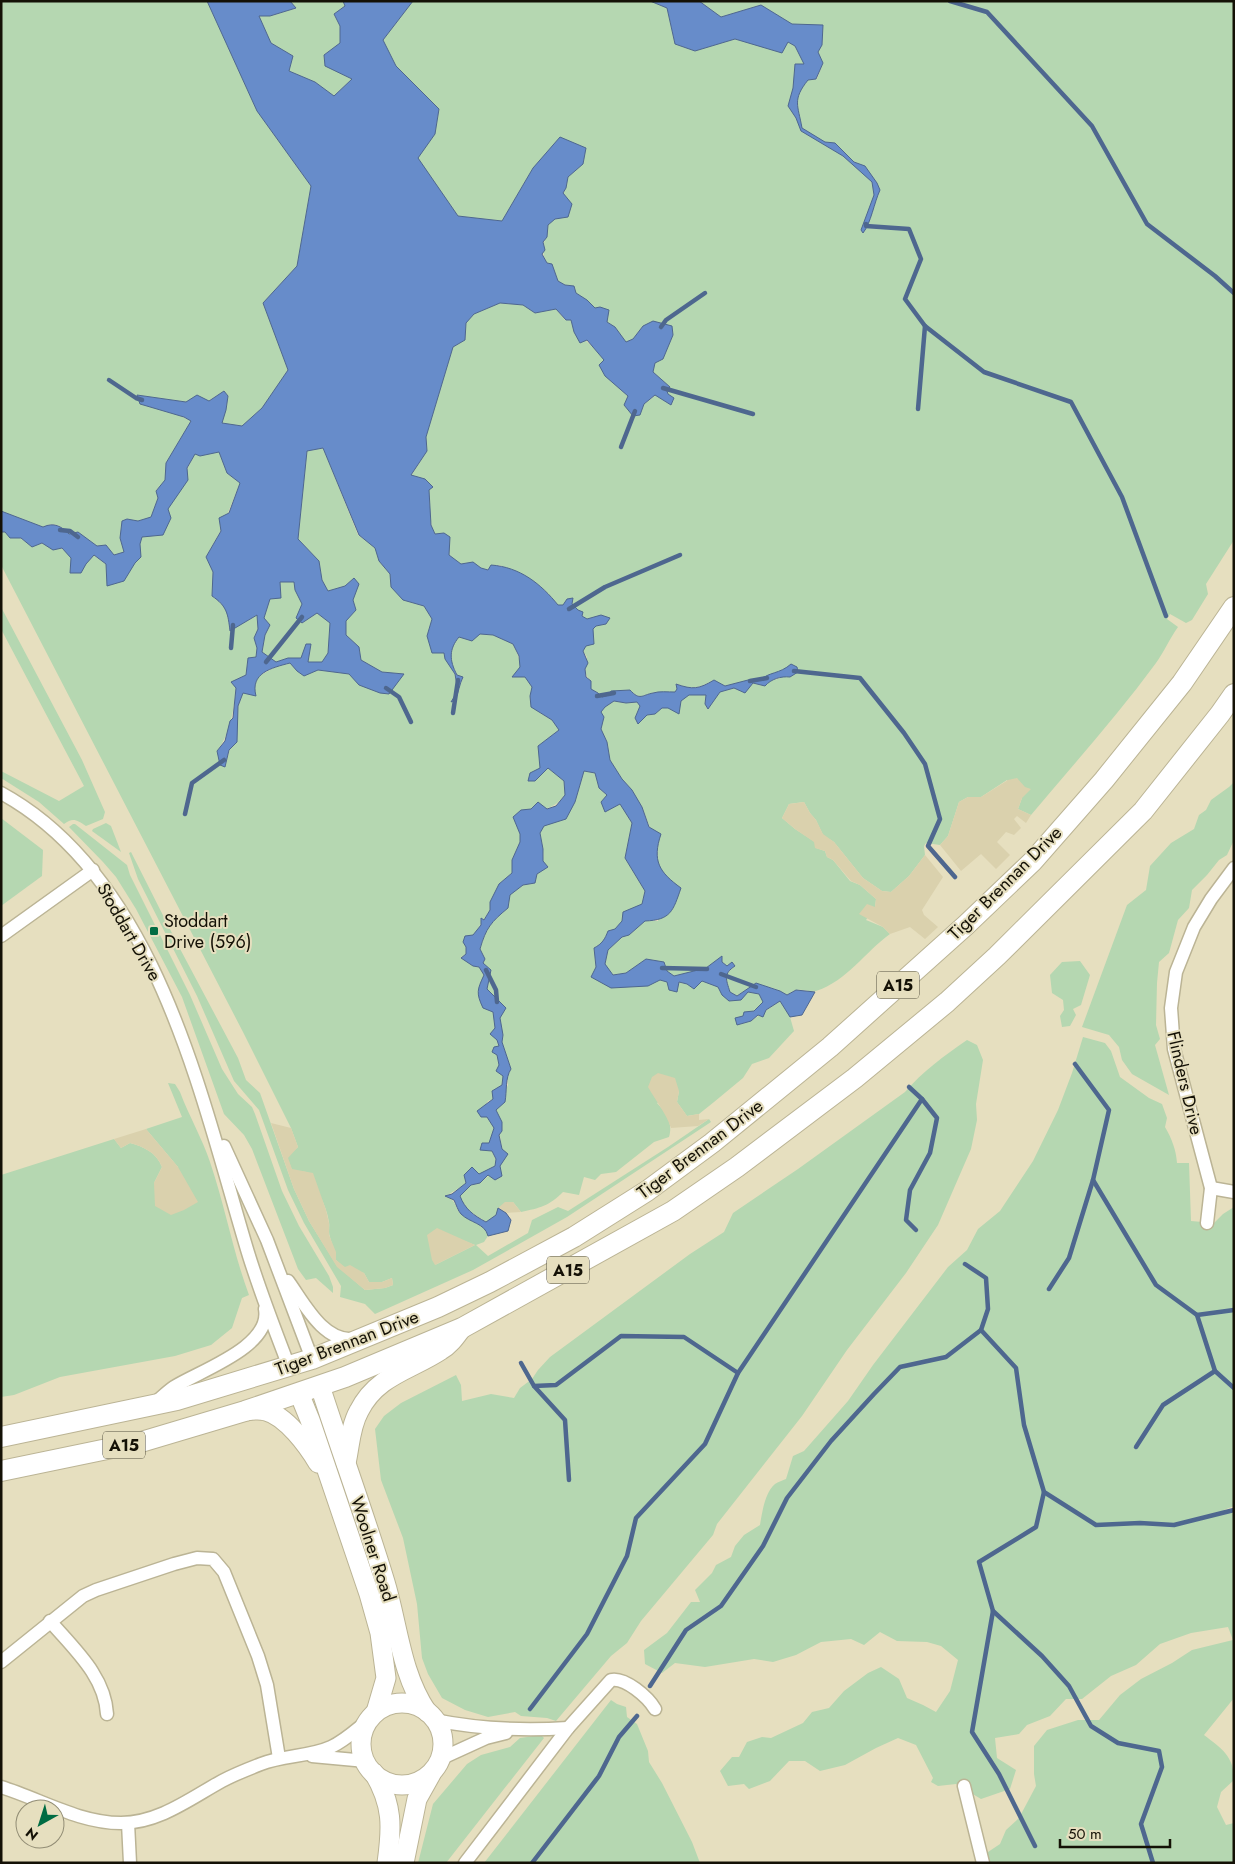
<svg xmlns="http://www.w3.org/2000/svg" width="1235" height="1864" font-family="Jost,sans-serif">
<rect width="100%" height="100%" fill="#e6dfbf"/>
<g fill="#b5d7b1" fill-rule="evenodd">
<path d="M1 1H207L257 111 311 186 297 266 263 303 288 370 262 408 242 426 221 423 226 410 228 396 224 391 208 401 186 402 137 395 191 421 166 463V480L156 490 158 498 151 517 138 521 127 519 122 521 120 538 124 552 114 555 106 545 97 546 78 532 69 534C61 526 54 521 43 527L1 511Z"/>
<polygon points="290,1 343,1 345,6 334,14 340,26 340,43 324,55 325,65 352,79 334,96 315,82 289,71 293,56 271,43 259,16 271,16 296,8"/>
<path d="M413 1H650L667 8 675 44 695 51 735 39 782 52 788 42 795 46 805 64H795L808 80 817 79 823 63 818 52 822 45 823 26 792 24 761 5 721 17 699 1H1234V540L1206 584 1208 594 1192 620 1186 623 1170 614 1167 619 1178 627C1170 638 1164 652 1156 663 1117 716 1073 765 1031 815L1018 809 1022 798 1007 780 981 797H968L959 802 948 836 940 845 926 843 924 846 925 855 909 876 891 892 882 891 863 878 834 842 823 835 816 820 810 813 804 802 789 804 782 818 795 829 815 842 816 848 825 851 827 857 833 860 850 881 860 885 876 899 875 907 866 920 883 927 890 934C865 952 847 981 816 991 811 993 804 989 797 990 794 990 790 993 787 995 770 984 752 983 737 996L730 992C726 981 724 974 735 966L732 962 727 966 722 962V956L706 968 674 976 667 971 664 962 646 959 626 973 611 975 605 964 608 950 622 937 629 935 645 921H658L667 878 658 867 657 846 642 807 632 790 622 779 610 760 607 742 601 729 604 717 600 713 605 707 614 701 626 703 637 702 640 706 635 719 638 724 647 715 655 714 662 708H667L689 695H706L705 704 708 709 720 692 753 683 764 686 771 680 778 679 783 676 791 664 784 671 773 674 761 680H748L725 686 713 680C700 688 692 690 677 684V689L675 692C669 692 663 692 657 692 645 693 641 702 630 690L619 691 602 697 598 693 591 689V681C583 674 585 666 587 657L583 651 586 645 594 638 592 629 596 626 606 624 609 618 593 617 587 620 572 604 573 598 563 605H558C541 583 525 574 499 565 486 571 484 571 473 562L461 564 449 555 444 533 435 534C426 516 434 500 425 479L411 476 427 451 426 437 453 347 465 340 466 323 474 314 500 303 523 305 535 313 556 309 565 320H571L574 332C604 351 622 385 640 415L644 404 656 395 671 405 674 399 668 394 667 391 670 387 653 372 655 362 663 359 673 335 672 326H643L633 339 626 342 615 327 607 322 587 300 576 293 574 286 565 285 558 281 552 264 547 263C538 247 547 241 548 225 558 215 565 191 568 177L583 164 586 148 533 168 502 221 458 216 417 158 435 134 439 109 395 66 383 40Z"/>
<path d="M323 448 358 535 375 547 379 561 390 574 403 600 424 606 432 619 427 636 444 653 445 659 455 674 457 692 451 701 455 700C459 692 459 685 463 678L457 675C449 660 449 650 459 636L471 640 479 634 493 635 513 644C521 660 521 672 533 687L530 696 540 713 552 720 559 730 538 746 548 768 564 781 565 795C550 813 542 808 521 810L520 842 512 860V873L499 884 490 910 466 947V954L461 957 473 966 479 967 484 975 489 1010 493 1012 499 1046 497 1055 503 1076 502 1086 493 1091V1099L488 1101 484 1107 487 1116 495 1128 491 1140 484 1151H492L496 1160 495 1166 446 1196C458 1202 454 1207 461 1214 470 1222 485 1223 488 1236L484 1242 476 1245 488 1256 528 1233 532 1220 558 1207 568 1211 668 1147 709 1119 711 1122 567 1217 473 1270 375 1314 365 1304 340 1297 341 1286 304 1223 288 1190 259 1110 234 1081 197 996 138 879 129 853 131 852 178 945 238 1058 246 1080 260 1093 294 1189 309 1221 337 1266 365 1290 385 1288 393 1285 392 1278 382 1282H369L364 1273 345 1268 336 1260C336 1251 332 1246 330 1237 328 1232 330 1227 329 1222 326 1203 316 1188 306 1172L292 1170 287 1157 298 1147 291 1128 243 1032 1 565V532C13 532 23 540 32 546 52 539 69 553 86 564L93 555 106 564 139 544 142 536 168 509 195 453 200 456 219 451 227 473 240 483 221 530 206 557 213 572 212 596C227 606 228 613 230 630L257 615 258 629 254 638 257 648 256 657 248 658 246 675 237 679C234 704 233 730 217 751L225 767 237 722 238 706 243 693 249 694 256 678 273 668 290 663 297 671 317 670 350 674 359 685 388 694 403 674 382 672 361 660 359 647 346 635V621L356 610 353 600 354 578 345 586 328 591 322 580 319 561 298 539 307 451ZM457 1238 475 1245 435 1265Z"/>
<polygon points="280,582 294,582 295,590 303,604 302,623 317,613 330,623 328,653 322,662 308,662 311,644 301,658 288,658 276,662 262,652 265,635 270,625 264,618 270,599"/>
<path d="M1 607 82 760 105 812 103 819 86 826C77 820 73 817 64 824L39 802 1 778V771L59 801 84 786 1 629Z"/>
<path d="M584 771 595 773 599 788 607 795 605 812 620 804 632 823 625 858 645 891 642 904 615 929 608 931C606 939 602 944 594 948L596 967 592 977 660 980 688 984 701 980 719 987 730 1001 748 992 759 994 764 1002C755 1010 748 1016 735 1018L738 1025 751 1021 780 1001 790 1017 794 1031 769 1058 752 1064 743 1078 714 1102 699 1114 687 1116 677 1102 679 1091 657 1103C667 1114 673 1123 669 1137L654 1142 616 1172 601 1174 595 1180 584 1177 579 1195 563 1192C549 1206 540 1208 521 1212L513 1202 487 1222C474 1215 465 1209 459 1196L471 1185 480 1183 500 1166 502 1149 496 1110 508 1085 507 1075 511 1069 502 1042 503 1035 487 989 489 974 483 962 485 959 480 949C486 928 491 922 508 908L509 895 523 885 535 883C536 875 542 866 543 859 544 850 542 842 540 833L543 826 563 819 575 802Z"/>
<polygon points="1234,782 1234,840 1227,855 1219,860 1207,875 1192,890 1189,908 1178,920 1169,953 1159,962 1157,983 1156,1025 1160,1039 1155,1045 1169,1095 1132,1074 1122,1060 1119,1047 1109,1035 1082,1027 1127,905 1146,890 1150,866 1171,843 1194,829 1199,815 1206,810 1211,800 1229,787"/>
<polygon points="1,818 43,850 42,876 1,906"/>
<polygon points="106,823 111,826 121,852 92,831 93,829"/>
<polygon points="73,824 75,824 127,865 130,875 190,995 222,1069 238,1094 252,1107 255,1114 282,1191 299,1226 329,1276 333,1287 333,1293 316,1278 306,1280 298,1269 252,1149 244,1135 224,1114 182,997 136,909 116,877 103,862 69,827"/>
<polygon points="1080,961 1090,975 1081,1005 1073,1009 1076,1015 1070,1026 1062,1027 1060,1016 1064,1010 1063,1000 1052,993 1050,975 1062,962"/>
<path d="M1083 1037 1105 1043 1111 1051 1120 1077 1149 1098 1162 1104 1167 1118 1165 1127C1172 1139 1176 1150 1177 1163H1189L1191 1221 1214 1223 1223 1214 1234 1207V1506L1224 1510 1234 1514V1698L1204 1735C1222 1749 1234 1756 1234 1780L1221 1792 1217 1807 1226 1825 1234 1823V1863H988L985 1854 1000 1844 1006 1830 1019 1818 1036 1786 1034 1774V1746L1047 1730 1078 1720H1099L1120 1695 1141 1679 1172 1663 1192 1650 1233 1640 1228 1627 1191 1633 1160 1644 1136 1665 1111 1676 1082 1699H1066L1050 1716 1027 1725 1019 1734 995 1738 997 1758 1016 1770 1010 1789 981 1799 956 1784 938 1786 931 1782 933 1778 916 1745 898 1738 876 1748 845 1765 820 1771 805 1761H789L770 1781 749 1789 744 1784 728 1786 720 1771 732 1757H739L747 1742 762 1737 771 1738 803 1723 812 1712 829 1708 844 1691 868 1673 881 1667 899 1679 907 1698 923 1705 936 1712 950 1691 958 1660 941 1646 927 1642 897 1641 880 1632 864 1645 851 1639 821 1642 796 1655 773 1662 754 1659 705 1667 675 1663 662 1673 645 1664 644 1650 667 1633 691 1602H700L695 1590 712 1573 716 1565 731 1557 735 1546 744 1535 760 1525C762 1513 765 1492 775 1484 778 1482 783 1480 786 1479L793 1456 804 1451 848 1401 873 1365 948 1267 967 1250 978 1229 1000 1211 1033 1161 1058 1110 1072 1073Z"/>
<path d="M967 1040 977 1045 983 1060 976 1104 977 1120 971 1149 938 1225 906 1273 847 1350 802 1416 717 1524 713 1535 641 1621 627 1643 611 1656 556 1721 547 1718 521 1716 515 1712 488 1717 465 1710 442 1698 428 1674 422 1658 417 1604 403 1538 381 1480 375 1429 384 1416 401 1403 456 1375 461 1385 462 1401 491 1394 514 1398 520 1388 532 1379 538 1370 550 1357 690 1254 724 1232 733 1213 798 1169 905 1092C922 1072 945 1055 967 1040Z"/>
<path d="M168 1083 175 1084 180 1092C189 1116 202 1138 210 1162 225 1206 233 1252 249 1295L242 1298 232 1328 211 1345 175 1356 60 1377 14 1395 1 1397V1175L114 1139 121 1148 130 1143C144 1147 156 1152 162 1167L154 1183 178 1167 146 1129 182 1117Z"/>
<polygon points="611,1700 617,1704 626,1707 627,1717 637,1724 648,1751 649,1762 662,1783 692,1842 700,1863 484,1863"/>
<polygon points="541,1735 544,1738 446,1863 418,1863 433,1804 467,1764 481,1755 510,1747 520,1738"/>
</g>
<g fill="#dad1ad">
<polygon points="1017,778 1025,787 1031,789 1022,798 1018,809 1031,815 1026,823 1017,816 1014,819 1021,828 1014,835 1006,832 997,842 1010,855 996,869 981,854 961,871 940,845 948,836 959,802 968,797 981,797 1008,780"/>
<polygon points="804,802 810,813 816,820 823,834 834,842 863,878 882,891 891,892 909,876 925,855 943,877 922,910 924,915 938,927 925,939 910,927 890,934 883,927 859,914 867,904 875,907 876,899 860,885 851,881 833,860 827,857 825,851 815,848 814,842 795,829 782,818 789,804"/>
<path d="M658 1073 675 1078 679 1091 677 1102 687 1116 699 1114V1120L709 1119 698 1126 671 1128C666 1113 656 1101 648 1087L652 1077Z"/>
<polygon points="271,1123 291,1128 298,1147 288,1158 292,1169 313,1173 326,1210 329,1223 329,1235 336,1252 336,1260 345,1267 350,1265 364,1273 369,1282 382,1282 392,1278 393,1285 385,1288 365,1290 337,1267 309,1221 294,1189"/>
<path d="M146 1129 178 1167 198 1202 184 1210 171 1215 155 1206 154 1183 162 1167C156 1152 144 1147 130 1143L121 1148 114 1139Z"/>
<polygon points="505,1202 513,1202 521,1212 506,1213 498,1208"/>
<polygon points="437,1228 475,1245 435,1265 432,1260 427,1235"/>
</g>
<g fill="#678cca" stroke="#4e678f" fill-rule="evenodd">
<path d="M207 1H290L296 8 270 16H259L271 43 293 56 289 71 315 82 334 96 352 79 325 66 324 55 340 43V26L334 14 345 6 343 1H413L383 40 396 66 439 109 435 134 418 158 458 216 502 221 533 168 560 137 586 148 583 164 568 177 566 188 563 193 572 204 568 217 555 219 548 225 547 237 543 242 545 250 542 254 547 263 552 264 558 281 565 285 574 286 576 293 587 300 595 308 600 307 609 310 607 322 615 327 626 342 633 339 643 326 653 321 672 326 673 335 663 359 655 363 653 372 670 387 667 391 668 394 674 398 671 405 655 395 644 404 640 415 633 416 624 405 628 396 605 376 599 365 604 360 587 340 580 343 574 332 571 320H566L556 309 535 313 523 305 500 303 474 314 466 323 465 340 453 347 426 437 427 451 411 475 425 479 433 487 429 490 431 525 435 534 444 533 450 537 449 555 461 564 473 562 481 568 488 570 491 565C520 567 541 584 558 605H563L567 599 573 598 572 604 578 610 583 612 582 616 587 619 601 615 610 618 606 624 596 626 593 629 594 644 586 646 583 651 588 663 585 669 586 677 591 681V689L598 693 602 697 609 695 611 691 630 690C640 701 642 695 653 693 659 691 668 692 675 692L677 689 676 684C693 690 699 689 714 680L725 686 748 680H761C768 672 780 674 791 664L797 667 798 672 790 677C781 676 771 679 765 686L753 683 745 693 734 688 720 692 708 709 705 704 706 695H689L681 701 679 714 668 708H662L655 714 647 715 638 724 635 718 640 706 637 702 626 703 614 701 605 707 601 712 604 717 601 729 607 742 610 760 622 779 632 790 642 807 649 827 661 834C652 861 659 872 681 888 673 911 671 920 645 921L629 935 622 937 608 950 605 964 613 975 626 973 646 959 664 962 667 971 674 976 706 968 722 956V962L727 966 732 962 735 966C723 974 726 979 730 992L737 996 756 983 780 991 787 995 796 990 815 992 802 1015 790 1017 780 1001 766 1010 763 1017 758 1015 751 1021 737 1025 735 1018 743 1016 744 1012 754 1011 763 1002 759 994 748 992 741 1000 729 1001 722 995 718 987 702 981 694 989 687 984 679 982 677 992 669 990 667 982 660 980 648 986 611 988 591 977 596 967 594 948C602 944 605 939 608 931L615 929 622 921 623 912 642 904 645 891 625 858 632 823 620 804 605 812 601 802 607 795 599 788 595 773 584 771 575 802 566 819 544 826 540 833 543 849V861L548 867 537 874 535 883 523 885 510 895 508 908C491 922 486 928 480 949L485 959 483 963 491 970 487 989 506 1008 500 1018 503 1035 502 1042 511 1069C505 1078 507 1091 505 1102L496 1110 502 1122V1131L499 1135 502 1149 508 1154 500 1166 502 1176 495 1180 488 1175 480 1183 471 1185 460 1196C465 1209 473 1215 486 1222L496 1215 498 1208 506 1213 511 1220 508 1231 488 1236C485 1223 470 1223 461 1214 458 1211 456 1204 454 1200L445 1196 452 1194 466 1183 464 1175 472 1167 479 1174 495 1166 496 1159 492 1151 480 1150 482 1143H489L494 1128 487 1117H481L477 1111 493 1099 492 1091 502 1085 503 1076 496 1071 499 1065 497 1055 492 1052 494 1047 499 1046 497 1040 490 1034 495 1028 493 1012 483 1008C476 993 477 990 484 975L479 967 473 966 461 958 466 954V947L463 942 465 936 473 935 481 925V918L484 920 490 910V902L499 884 512 873V860L520 842V834L513 817 521 810 531 809 538 802 547 809 556 806 565 795 564 781 548 768 535 781H528L530 773 540 768 538 746 559 730 552 720 531 707 530 696 532 687 525 677H512L520 667 519 656 513 644 493 635 480 634 472 641 459 637C449 649 449 660 457 675L463 677C459 685 459 692 455 700L451 702 457 692V686L455 674 445 659 444 653H432L427 636 432 619 424 606 403 600 391 587 390 574 379 561 375 548 359 535 323 448 307 451 298 539 319 561 322 580 328 591 345 586 354 578 359 584 353 600 356 610 346 621V635L359 647 361 660 382 672 404 674 389 694 380 693 359 685 349 674 318 670 304 676 297 671 290 663C271 668 250 673 256 696L243 693 238 706 237 742 229 750 225 767 220 765 217 751 225 741 230 721 233 718 236 688 231 682 246 675 248 658 256 657 257 648 254 638 258 629 257 615 230 631C228 614 227 606 212 596L213 572 206 557 221 531 219 518 229 513 240 483 227 473 219 452 200 456 195 454 187 468 188 480 168 509 171 518 163 535 142 537 140 544 141 557 135 563 124 581 107 586 106 564 94 555 86 564 81 573H70L71 558 62 548 53 550 42 543 32 547 21 538H10L5 532H1V511L43 527C54 522 61 526 69 534L78 532 97 546 106 545 114 555 124 552 120 538 122 521 127 519 138 521 151 517 158 498 156 491 165 480 166 463 191 421 184 417 140 404 137 395 186 402 197 395 209 401 224 391 228 396 226 410 222 423 242 426 262 408 288 370 263 303 297 266 311 186 257 111ZM280 582H294L295 590 302 604 296 618 302 623 317 613 330 623 328 653 322 662H308L311 644H306L301 658H288L276 662 262 652 265 635 270 625 264 618 270 599 281 598Z"/>
<path d="M650 1H699L721 17 761 5 792 24 823 25 822 45 818 52 823 63 816 79 808 80C792 100 798 105 802 128L825 142 835 143 854 162 865 166 877 183 880 190C874 203 871 223 863 233L861 230 874 195 872 182 843 156 801 131 796 118 788 106 793 88 795 64H804L795 46 788 42 782 53 735 39 695 51 675 44 667 8Z"/>
</g>
<g fill="none" stroke-linecap="round" stroke-linejoin="round">
<g stroke="#4e678f" stroke-width="4.5">
<polyline points="950,1 987,12 1092,126 1147,224 1215,276 1234,293"/>
<polyline points="866,224 866,226 909,229 921,259 905,299 925,326 984,372 1071,402 1122,497 1166,616"/>
<polyline points="661,327 666,320 705,293"/>
<polyline points="109,380 136,398 142,400"/>
<polyline points="663,388 753,414"/>
<polyline points="918,409 925,326"/>
<polyline points="621,447 635,411"/>
<polyline points="60,530 70,531 78,537"/>
<polyline points="569,609 605,587 680,555"/>
<polyline points="231,648 233,625"/>
<polyline points="266,662 302,617"/>
<polyline points="794,671 860,678 904,733 925,764 940,819 928,846 955,877"/>
<polyline points="750,681 767,678"/>
<polyline points="386,688 399,697 411,722"/>
<polyline points="597,696 614,693"/>
<polyline points="453,713 458,680"/>
<polyline points="185,814 192,783 224,760"/>
<polyline points="662,968 707,969"/>
<polyline points="486,970 496,990 497,1002"/>
<polyline points="721,974 756,987"/>
<polyline points="1075,1064 1109,1110 1093,1180 1156,1285 1197,1315 1234,1310"/>
<polyline points="909,1087 922,1099 937,1118 930,1153 910,1190 906,1220 916,1230"/>
<polyline points="965,1264 986,1278 988,1309 981,1330 1016,1368 1024,1425 1044,1492 1096,1525 1140,1523 1174,1525 1234,1510"/>
<polyline points="1049,1289 1069,1258 1093,1180"/>
<polyline points="1197,1315 1215,1371 1234,1388"/>
<polyline points="521,1363 534,1386 565,1420 569,1480"/>
<polyline points="534,1386 556,1385 621,1336 684,1337 738,1373"/>
<polyline points="1136,1447 1163,1405 1215,1371"/>
<polyline points="993,1611 1042,1656 1069,1686 1091,1726 1118,1743 1159,1751 1162,1767 1141,1824 1153,1863"/>
<polyline points="650,1686 686,1630 721,1606 763,1546 787,1498 831,1441 874,1394 900,1367 946,1357 981,1330"/>
<polyline points="530,1709 587,1634 627,1556 636,1518 705,1444 738,1373 922,1099"/>
<polyline points="1035,1846 999,1774 972,1732 993,1611 979,1562 1036,1527 1044,1492"/>
<polyline points="532,1863 599,1776 619,1737 637,1716"/>
</g>
<defs>
<g id="street">
<path d="M1 793C155 877 200 1092 246 1246 258 1287 274 1327 289 1367"/>
<polyline points="1,936 93,870"/>
<polyline points="224,1146 267,1240 312,1359"/>
<polyline points="1211,1188 1234,1192"/>
<polyline points="1207,1223 1211,1188 1174,1049 1171,1008 1176,972 1194,927 1211,899 1234,868"/>
<path d="M288 1281C304 1303 323 1342 354 1339"/>
<path d="M156 1402C162 1397 168 1391 174 1387 199 1371 272 1347 265 1309"/>
<path d="M50 1621C74 1649 105 1676 107 1714"/>
<polyline points="1,1662 83,1596 96,1590 174,1564 197,1558 213,1559 224,1572 258,1656 267,1685 279,1758"/>
<path d="M434 1720C479 1729 523 1731 568 1728"/>
<polyline points="312,1756 366,1761"/>
<polyline points="440,1759 486,1738 506,1733"/>
<polyline points="964,1786 983,1863"/>
<path d="M1 1787C40 1799 79 1823 121 1823 159 1823 191 1798 222 1781 235 1774 248 1769 261 1764 283 1755 309 1757 331 1747 346 1740 358 1728 371 1718"/>
<polyline points="128,1823 130,1863"/>
<path d="M465 1863 568 1728 611 1680C625 1677 648 1697 655 1709"/>
</g>
<g id="secondary">
<path d="M320 1386C341 1451 365 1516 385 1582 398 1625 401 1674 427 1712"/>
<polyline points="299,1393 310,1420 369,1594 380,1633 386,1678 376,1712"/>
<path d="M246 1411C252 1410 259 1409 266 1411 286 1416 308 1446 318 1463"/>
<path d="M346 1463C350 1446 350 1427 359 1411 377 1375 411 1370 441 1350 450 1345 456 1336 462 1328"/>
<circle cx="402" cy="1744" r="41"/>
<path d="M374 1773C393 1805 392 1827 387 1863"/>
<polyline points="404,1863 417,1799 431,1774"/>
</g>
<g id="primary">
<polyline points="1,1437 177,1400 312,1359 438,1307 490,1282 574,1237 647,1191 712,1143 830,1047 966,925 1033,861 1104,780 1182,683 1234,607"/>
<polyline points="1,1471 141,1442 245,1411 345,1377 462,1328 673,1211 737,1167 855,1078 947,1002 997,956 1143,811 1220,714 1234,694"/>
</g>
</defs>
<use href="#street" stroke="#bbb495" stroke-width="15"/>
<use href="#secondary" stroke="#bbb495" stroke-width="21"/>
<use href="#primary" stroke="#bbb495" stroke-width="22"/>
<use href="#street" stroke="#fff" stroke-width="12"/>
<use href="#secondary" stroke="#fff" stroke-width="19"/>
<use href="#primary" stroke="#fff" stroke-width="20"/>
</g>
<rect fill="#006c43" stroke="#e6dfbf" stroke-width="2" x="149" y="926" width="10" height="10" rx="2.5"/>
<g text-anchor="middle" stroke-width="4" stroke-linejoin="round" paint-order="stroke">
<g fill="#e6dfbf" stroke="#534f3e" stroke-width="1">
<rect x="877" y="971.5" width="42" height="27" rx="4"/>
<rect x="547" y="1256.5" width="42" height="27" rx="4"/>
<rect x="103" y="1431.5" width="42" height="27" rx="4"/>
</g>
<g font-size="16" font-weight="bold" fill="#141106">
<text x="898" y="991">A15</text>
<text x="568" y="1276">A15</text>
<text x="124" y="1451">A15</text>
</g>
<g font-size="18" fill="#141106" stroke="#e6dfbf">
<text transform="translate(1005 883) rotate(-45)" y="6">Tiger Brennan Drive</text>
<text transform="translate(129 932) rotate(60)" y="6">Stoddart Drive</text>
<text transform="translate(1185 1083) rotate(77)" y="6">Flinders Drive</text>
<text transform="translate(700 1149) rotate(-37)" y="6">Tiger Brennan Drive</text>
<text transform="translate(347 1343) rotate(-21)" y="6">Tiger Brennan Drive</text>
<text transform="translate(373 1549) rotate(72)" y="6">Woolner Road</text>
</g>
<g font-size="18" fill="#141106" stroke="#e6dfbf" text-anchor="start">
<text x="164" y="927">Stoddart<tspan x="164" dy="21">Drive (596)</tspan></text>
</g>
</g>
<rect width="1235" height="1864" fill="none" stroke="#141106" stroke-width="5"/>
<g transform="translate(40 1824) rotate(219)"><circle r="24" fill="#e6dfbf" stroke="#928d75"/>
<path d="M0-4L9 19L0 12L-9 19Z" fill="#006c43"/>
<text y="-8" font-size="14" font-weight="bold" text-anchor="middle" fill="#141106">N</text>
</g>
<path d="M1060 1839v8h110v-8" fill="none" stroke="#141106" stroke-width="2.5"/>
<text x="1068" y="1839" font-size="15" fill="#141106" stroke="#e6dfbf" stroke-width="4" paint-order="stroke">50 m</text>
</svg>
